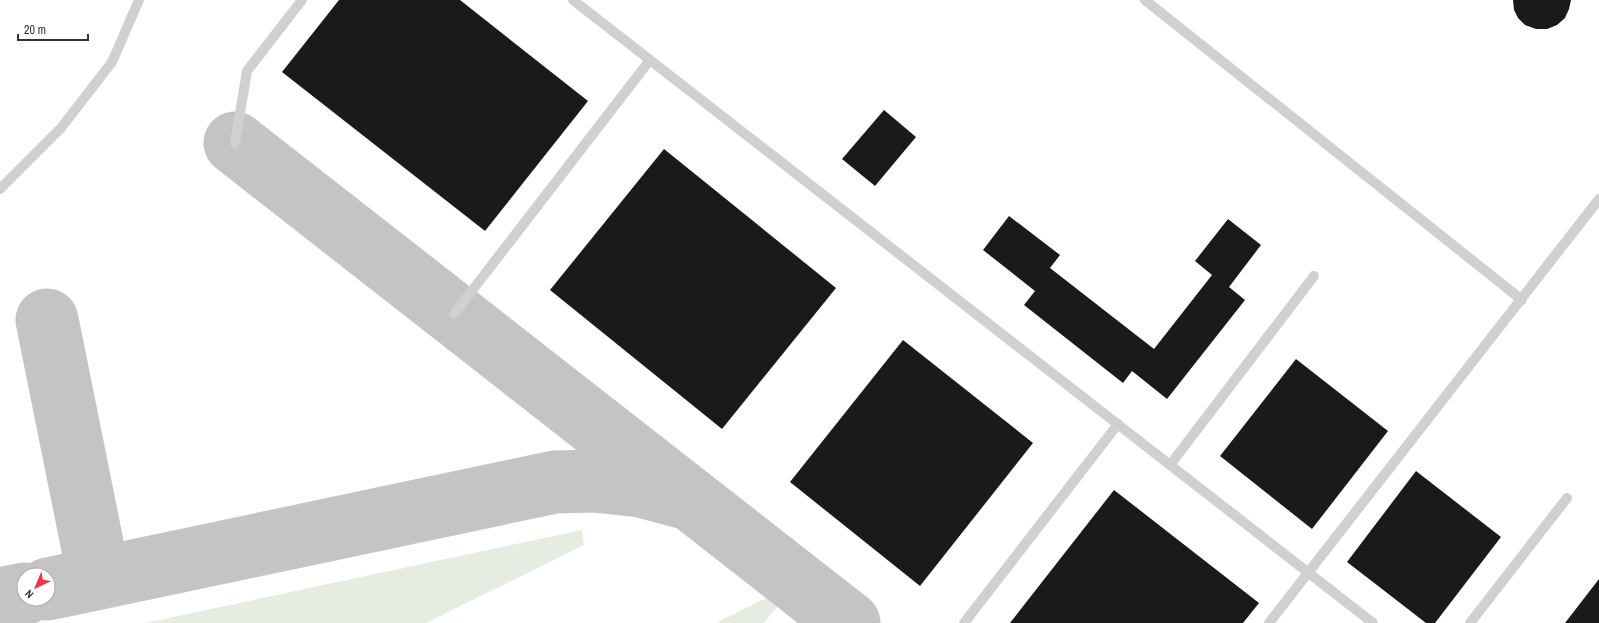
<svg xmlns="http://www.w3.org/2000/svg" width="1599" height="623" font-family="'Archivo Narrow',sans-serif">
<rect width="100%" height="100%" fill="#fff"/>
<g fill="#e6ecdf">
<polygon points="582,530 584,545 426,623 145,623"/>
<polygon points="766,598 777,607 764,623 716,623"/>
</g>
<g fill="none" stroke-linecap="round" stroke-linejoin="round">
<g stroke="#c4c4c4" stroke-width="63">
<polyline points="235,143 849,623"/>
<polyline points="47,320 99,578"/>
<polyline points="48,589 555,482 593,481 641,486 682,497"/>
<polyline points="0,599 24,594"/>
</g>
</g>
<g fill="#1a1a1a">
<polygon points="339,0 460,0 588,101 485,231 282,72"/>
<polygon points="1513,0 1571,0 1569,9 1565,18 1557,25 1547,29 1536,29 1525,25 1518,18 1514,10"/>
<polygon points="884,110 916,137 875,186 842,159"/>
<polygon points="664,149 836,288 722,429 550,290"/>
<polygon points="1009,216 1060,255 1050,268 1154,349 1212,275 1195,261 1228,219 1261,245 1229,287 1245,300 1167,399 1132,371 1123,383 1024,305 1035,291 983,250"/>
<polygon points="903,340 1033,443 920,586 790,482"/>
<polygon points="1296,359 1388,431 1312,529 1220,456"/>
<polygon points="1416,471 1501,537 1435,623 1426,623 1347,562"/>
<polygon points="1114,490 1259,603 1243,623 1010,623"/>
<polygon points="1599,579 1599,623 1565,623"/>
</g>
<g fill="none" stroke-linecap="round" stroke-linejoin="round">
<g stroke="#d0d0d0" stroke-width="10">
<polyline points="573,0 1373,623"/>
<polyline points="1145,0 1522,300"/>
<polyline points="235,143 247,71 302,0"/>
<polyline points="0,189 61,128 112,62 139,0"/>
<polyline points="454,314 650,60"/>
<polyline points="1170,465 1314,276"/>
<polyline points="964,623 1118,424"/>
<polyline points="1269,623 1599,199"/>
<polyline points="1470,623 1567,498"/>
</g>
</g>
<g transform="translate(36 587) rotate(224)"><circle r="19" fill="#ffffff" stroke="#adadad"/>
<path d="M0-3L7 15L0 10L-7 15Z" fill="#e63946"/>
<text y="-6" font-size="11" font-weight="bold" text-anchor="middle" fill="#333333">N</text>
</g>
<path d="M18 34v6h70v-6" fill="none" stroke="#333333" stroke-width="2"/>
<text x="24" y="34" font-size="12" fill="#333333" stroke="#ffffff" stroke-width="3" paint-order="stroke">20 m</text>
</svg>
